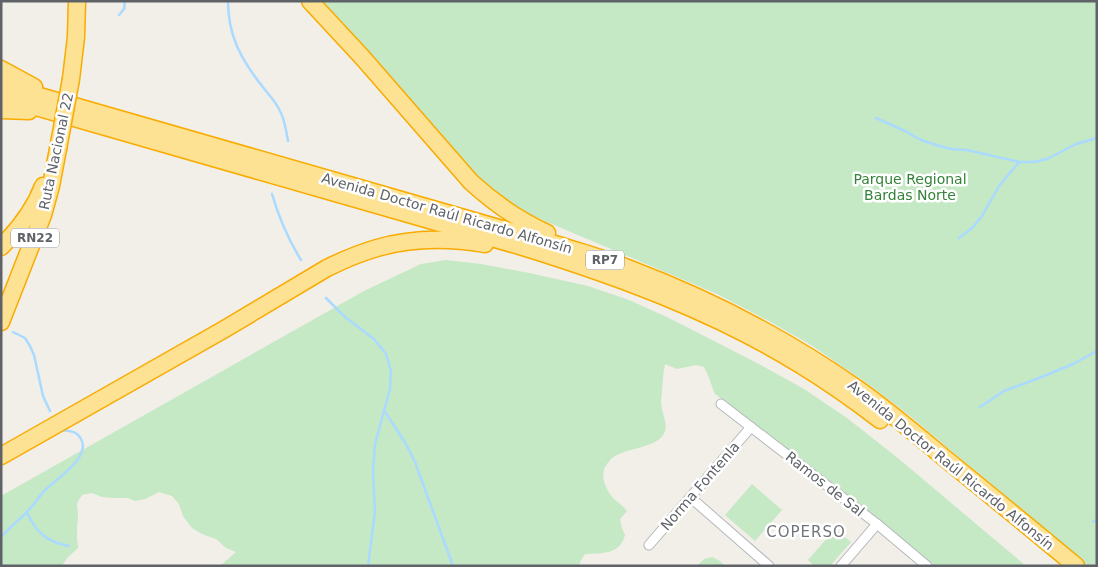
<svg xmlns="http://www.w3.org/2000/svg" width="1098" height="567" font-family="'DejaVu Sans',sans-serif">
<rect width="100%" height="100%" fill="#f1efe8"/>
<g fill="#c5e8c5">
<polygon points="322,1 1097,1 1097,566 1088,566 910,416 868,384 811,345 767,320 717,294 526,213 509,203 479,179 465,165 362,44"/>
<path d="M446 260 481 264 529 273 588 286 629 300 669 318 757 363 804 389 847 418 899 459 1026 566H935L880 520 715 394C711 385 709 376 704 367L696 365 677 369 665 364C663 372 663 381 662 390 662 394 661 398 661 402 661 413 670 425 663 435 655 448 625 448 612 458 611 459 607 464 607 464 601 472 603 481 607 489 612 500 620 502 627 511L620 519 622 528 625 535C620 555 602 553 585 554L580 562V566H220L236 552 226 548 216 539 202 534 192 528 183 516 179 504 172 496 159 492 145 499 135 501 128 498H114L102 497 92 493 82 495 77 503 78 515 77 528V539L78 548 67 558 62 566H1V496L364 291 421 264Z"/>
<polygon points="752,484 782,510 755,541 725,515"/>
<polygon points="835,529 851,542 830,566 814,566 808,560"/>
<polygon points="712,557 720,561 725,566 697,566 704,559"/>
</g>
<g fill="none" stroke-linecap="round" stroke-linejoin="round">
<g stroke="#aadaff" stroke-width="2.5">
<path d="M228 1C228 36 241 59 262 86 268 94 276 102 280 111 285 120 286 131 288 141"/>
<polyline points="119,15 124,9 125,1"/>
<polyline points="876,118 905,131 921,140 936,145 951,149 967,150 1019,162 1034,162 1047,159 1076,144 1097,138"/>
<path d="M272 194C279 218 288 239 301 260"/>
<polyline points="959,238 973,227 982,216 999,186 1019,162"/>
<polyline points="326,298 345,317 374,339 386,354 391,371 390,389 375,444 373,472 375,512 368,566"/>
<polyline points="13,332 25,338 30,346 34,355 43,396 50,411"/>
<polyline points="980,407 1004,391 1039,378 1073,364 1097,351"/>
<polyline points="384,410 406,444 415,462 453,566"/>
<path d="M27 513C37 533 47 542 69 546"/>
<polyline points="1093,522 1097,520"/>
<path d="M1 537C9 528 18 521 26 513 34 505 39 496 46 489 58 478 91 457 81 439 77 431 70 431 61 430"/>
</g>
<defs>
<g id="street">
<polyline points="721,404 877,524 927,566"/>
<polyline points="690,497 769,566"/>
<polyline points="649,545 751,427"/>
<polyline points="841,566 877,524"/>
</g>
<g id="highway">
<path d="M310 1 362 57 471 182C494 203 518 220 547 233"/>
<polyline points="1,69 34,87"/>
<polyline points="71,79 76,37 77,1"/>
<path d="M1 85 565 247C587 254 609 260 630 269 709 299 785 338 855 387 887 409 917 435 947 460 990 495 1033 530 1076 566"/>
<path d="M1 97 523 247C617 276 715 312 799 364 827 381 854 400 880 420"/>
<polyline points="1,110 29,111"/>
<path d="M1 247C19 229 34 210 43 186"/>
<polyline points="1,322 43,215 51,186 58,149"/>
<path d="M1 456 223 330 327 268C343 260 360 253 377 248 411 238 450 238 485 244"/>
</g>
</defs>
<use href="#street" stroke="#b5b8bc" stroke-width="11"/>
<use href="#highway" stroke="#f9ab00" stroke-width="19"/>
<use href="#street" stroke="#fff" stroke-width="9"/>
<use href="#highway" stroke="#fde293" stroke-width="16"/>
<defs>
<polyline id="highway-bridge" points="58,149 71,79"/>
</defs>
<use href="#highway-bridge" stroke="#f9ab00" stroke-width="19" stroke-linecap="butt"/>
<use href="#highway-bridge" stroke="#fde293" stroke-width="16"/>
</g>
<g text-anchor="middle" stroke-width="5" stroke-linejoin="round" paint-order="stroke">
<g fill="#fff" stroke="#8f9295" stroke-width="1">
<rect x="11" y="228.5" width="48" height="19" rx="4"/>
<rect x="586" y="250.5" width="38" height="19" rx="4"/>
</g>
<g font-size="12" font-weight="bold" fill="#5f6368">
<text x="35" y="242">RN22</text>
<text x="605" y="264">RP7</text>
</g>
<g font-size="14" fill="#5f6368" stroke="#fff">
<text transform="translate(56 151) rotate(-78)" y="5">Ruta Nacional 22</text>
<text transform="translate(447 213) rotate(16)" y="5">Avenida Doctor Raúl Ricardo Alfonsín</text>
<text transform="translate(951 465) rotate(39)" y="5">Avenida Doctor Raúl Ricardo Alfonsín</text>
<text transform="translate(825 484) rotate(38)" y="5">Ramos de Sal</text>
<text transform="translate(700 486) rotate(-49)" y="5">Norma Fontenla</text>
</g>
<g font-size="14" fill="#348238" stroke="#fff">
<text x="910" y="184">Parque Regional<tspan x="910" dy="16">Bardas Norte</tspan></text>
</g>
<g font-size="15" letter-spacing="1" fill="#70757a" stroke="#fff">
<text x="806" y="537">COPERSO</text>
</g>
</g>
<rect width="1098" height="567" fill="none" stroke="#5f6368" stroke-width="5"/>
</svg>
